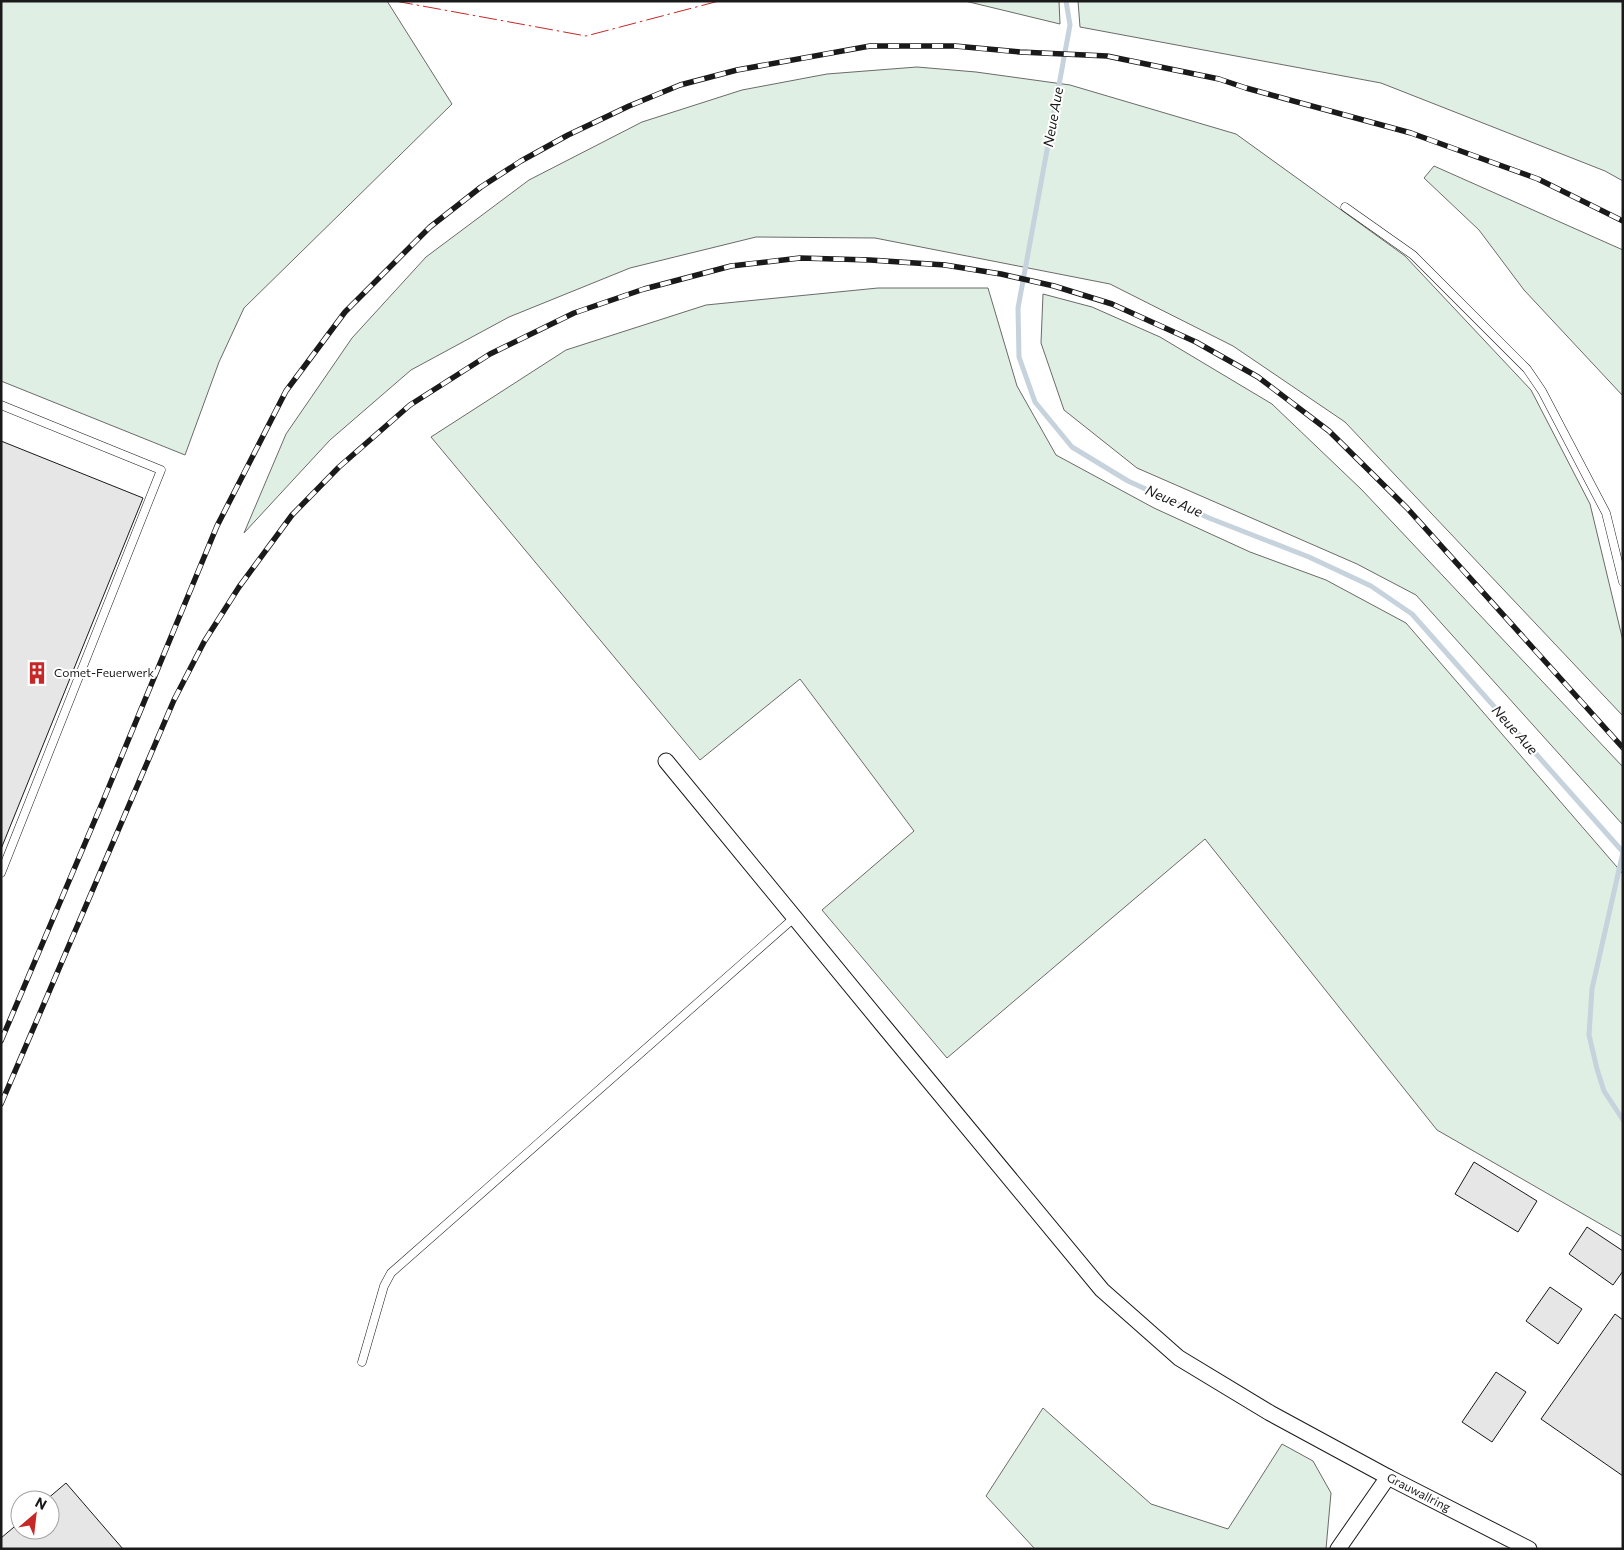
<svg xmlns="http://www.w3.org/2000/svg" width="1624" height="1550" font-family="Commissioner,sans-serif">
<rect width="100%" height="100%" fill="#fff"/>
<g fill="#e0efe3" stroke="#6a6a6a">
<polygon points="1,1 387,1 452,104 244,308 219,362 185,455 1,381"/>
<polygon points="965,1 1059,1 1060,24"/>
<polygon points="1078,1 1623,1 1623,181 1605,171 1381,83 1080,27"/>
<polygon points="917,67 976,72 1070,85 1236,134 1405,256 1531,390 1590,504 1623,641 1623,716 1345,422 1233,346 1110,284 875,238 756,237 630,268 509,317 411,370 330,440 244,533 286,434 352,338 426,257 529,180 642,122 742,90 827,74"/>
<polygon points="1434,166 1623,250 1623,396 1524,290 1479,230 1424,178"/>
<polygon points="878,288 988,288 1017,386 1056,455 1154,508 1250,552 1326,580 1406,623 1623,874 1623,1237 1437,1130 1205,839 947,1058 822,910 914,831 800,679 700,760 431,437 566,350 706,305"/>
<polygon points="1043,294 1092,307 1160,337 1272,404 1362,490 1623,767 1623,825 1416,595 1357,564 1137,468 1064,410 1041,343"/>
<polygon points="1043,1408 1151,1504 1228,1529 1282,1444 1313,1461 1331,1493 1326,1549 1035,1549 986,1496"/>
</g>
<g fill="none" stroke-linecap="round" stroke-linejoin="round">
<g stroke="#c6d2dc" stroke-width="5">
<polyline points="1066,1 1070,25 1018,308 1019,357 1035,402 1072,447 1128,481 1209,518 1309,557 1371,586 1412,614 1623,852"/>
<polyline points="1623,852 1592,989 1589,1035 1597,1069 1604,1091 1623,1120"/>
</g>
</g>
<g fill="#e6e6e6" stroke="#1a1a1a">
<polygon points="1,441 143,498 1,849"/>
<polygon points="1474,1162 1537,1201 1518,1232 1455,1194"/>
<polygon points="1587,1227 1623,1251 1623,1271 1613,1285 1569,1254"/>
<polygon points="1550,1287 1582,1309 1558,1344 1526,1321"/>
<polygon points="1615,1314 1623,1320 1623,1476 1541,1419"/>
<polygon points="1496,1372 1526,1392 1492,1442 1462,1422"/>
<polygon points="66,1483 123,1549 1,1549 1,1538 20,1522 20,1530 50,1530 50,1500 46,1500"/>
</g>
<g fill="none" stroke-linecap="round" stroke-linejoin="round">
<defs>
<g id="service">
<polyline points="1345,207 1413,255 1527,369 1542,391 1606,513 1623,582"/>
<polyline points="1,405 161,470 1,873"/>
<polyline points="362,1362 384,1286 391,1273 794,918"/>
</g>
<g id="minor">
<polyline points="666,761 882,1024 1102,1290 1179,1358 1270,1413 1388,1477"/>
<path id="s1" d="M1338 1549 1388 1477 1529 1549"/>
</g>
</defs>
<use href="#service" stroke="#1a1a1a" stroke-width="9"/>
<use href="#minor" stroke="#1a1a1a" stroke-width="17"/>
<use href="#service" stroke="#fff" stroke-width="8"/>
<use href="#minor" stroke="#fff" stroke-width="15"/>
<defs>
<g id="rail">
<polyline points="1,1041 103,801 217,526 286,391 345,312 430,227 481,187 521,161 568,135 629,106 680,85 737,70 870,46 955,46 1020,52 1107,56 1219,79 1246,88 1411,133 1538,179 1623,221"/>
<polyline points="1,1104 174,700 204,642 239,587 292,515 339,467 410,405 490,354 574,313 644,289 731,266 800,258 870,260 945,265 1001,274 1054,286 1112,304 1196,342 1258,377 1329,431 1407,508 1623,748"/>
</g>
</defs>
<use href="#rail" stroke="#1a1a1a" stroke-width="5.5"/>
<use href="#rail" stroke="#fff" stroke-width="4" stroke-dasharray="11" stroke-linecap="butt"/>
<polyline stroke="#c62828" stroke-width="1" stroke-dasharray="18 4 2.5 4" stroke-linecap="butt" points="395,1 586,36 719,1"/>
</g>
<defs>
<symbol id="building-bare" viewBox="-9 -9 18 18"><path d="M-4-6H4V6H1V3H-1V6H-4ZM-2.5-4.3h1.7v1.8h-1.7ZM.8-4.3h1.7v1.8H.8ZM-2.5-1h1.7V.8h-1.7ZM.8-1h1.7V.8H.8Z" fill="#c62828" stroke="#fff" stroke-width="2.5" paint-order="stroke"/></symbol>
</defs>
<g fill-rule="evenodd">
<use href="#building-bare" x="21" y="657" width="32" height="32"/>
</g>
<g text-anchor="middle" stroke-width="4" stroke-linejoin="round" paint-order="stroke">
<g font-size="12" fill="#1a1a1a" stroke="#fff" text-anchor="start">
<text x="54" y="677">Comet-Feuerwerk</text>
</g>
<g font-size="12" fill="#1a1a1a" stroke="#fff">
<text dy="4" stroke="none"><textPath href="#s1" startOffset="122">Grauwallring</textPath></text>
</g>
<g font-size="14" font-style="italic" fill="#1a1a1a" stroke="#fff">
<text transform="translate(1053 117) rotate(-80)" y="5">Neue Aue</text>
<text transform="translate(1174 501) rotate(23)" y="5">Neue Aue</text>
<text transform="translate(1515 730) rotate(48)" y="5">Neue Aue</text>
</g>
</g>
<rect width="1624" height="1550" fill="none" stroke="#1a1a1a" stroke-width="5"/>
<g transform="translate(35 1515) rotate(28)"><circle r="24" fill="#ffffff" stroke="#a3a3a3"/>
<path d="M0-4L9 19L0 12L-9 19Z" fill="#c62828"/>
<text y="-8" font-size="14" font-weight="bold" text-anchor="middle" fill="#1a1a1a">N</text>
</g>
</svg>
